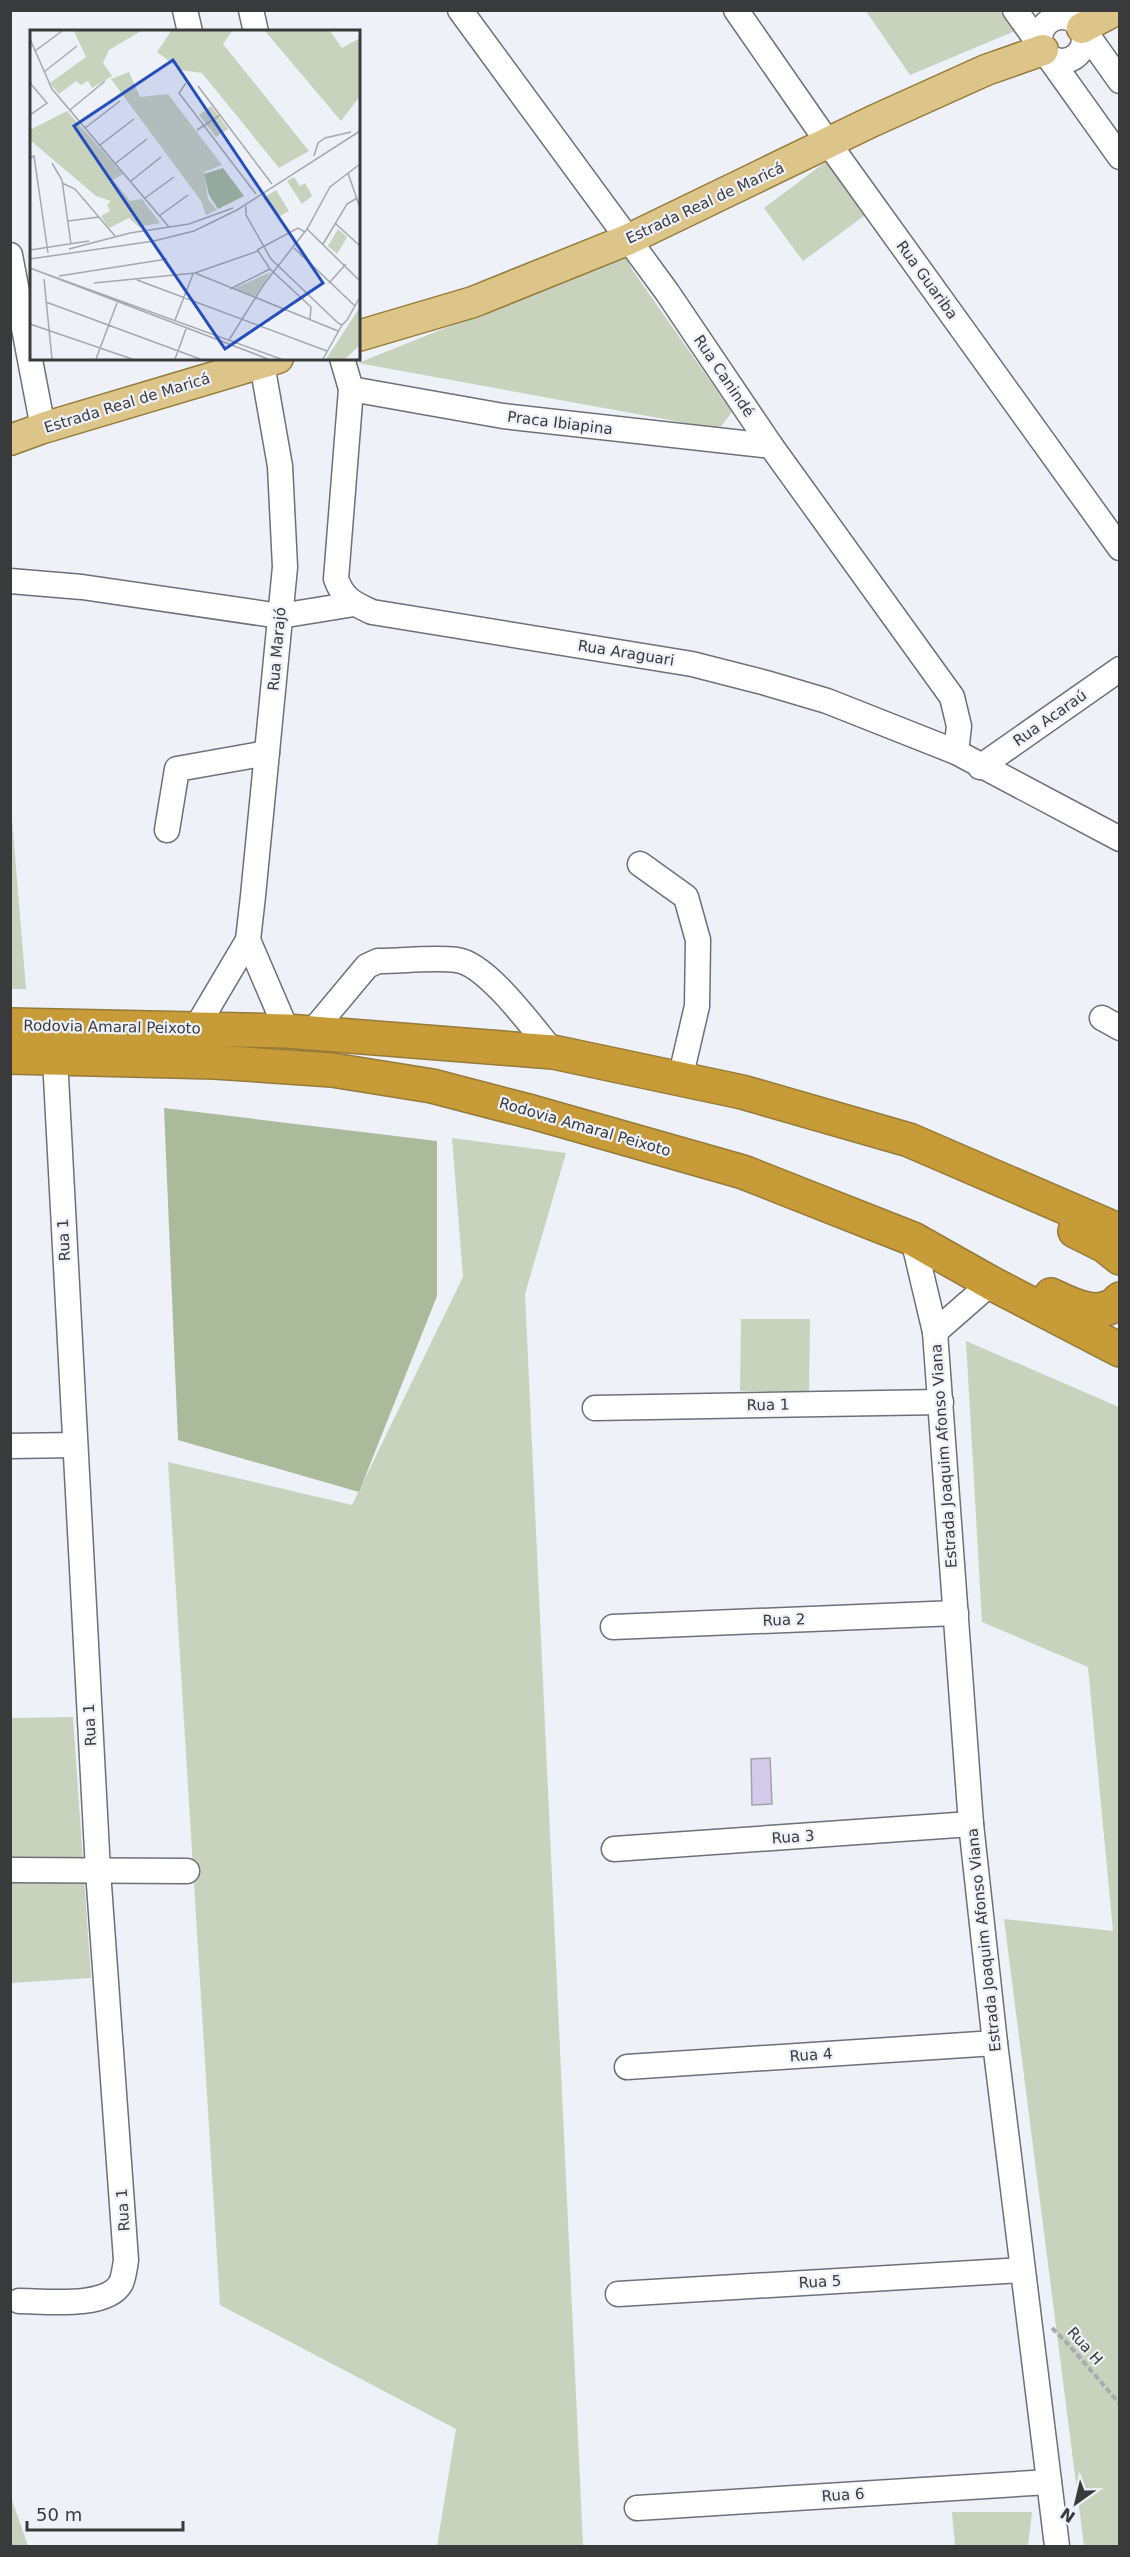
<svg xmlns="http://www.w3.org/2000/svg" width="1130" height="2557" font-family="'DejaVu Sans',sans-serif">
<rect width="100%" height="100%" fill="#eef1f8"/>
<g fill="#c8d2bd">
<polygon points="866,11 1000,11 1015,31 910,75"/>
<polygon points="828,160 868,213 803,261 764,208"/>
<polygon points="625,256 633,271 732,412 719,429 358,363"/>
<polygon points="11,807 26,989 11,989"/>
<polygon points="452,1138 566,1153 525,1294 583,2546 437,2546 456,2429 220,2305 168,1462 352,1505 463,1277"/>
<polygon points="741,1319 810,1319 809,1392 740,1391"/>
<polygon points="966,1341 1119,1407 1119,2546 1084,2546 1004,1919 1113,1931 1088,1667 982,1622"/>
<polygon points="73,1717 91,1978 11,1983 11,1718"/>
<polygon points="10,2497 11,2497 28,2546 11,2546"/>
<polygon points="952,2512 1032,2512 1028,2546 955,2546"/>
</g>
<polygon fill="#aaba9b" points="164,1108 437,1141 437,1296 359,1492 178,1440"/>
<polygon fill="#d4cbec" stroke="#a4a2a9" stroke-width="1.5" points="770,1758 772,1804 752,1805 751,1759"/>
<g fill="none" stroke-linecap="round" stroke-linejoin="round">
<defs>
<g id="minor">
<polyline points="185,10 190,32"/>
<polyline points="251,10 256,32"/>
<polyline points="460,10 667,292 771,446 952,697 959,726 956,752"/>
<polyline points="736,10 829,144 1120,548"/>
<polyline points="1015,10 1120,157"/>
<circle cx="1062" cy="39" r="22"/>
<polyline points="1081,26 1120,81"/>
<polyline points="10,255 43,428"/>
<path d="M342 358 351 389 336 579C344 600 353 603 372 612L692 664 766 683 827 701 956 752 1120 839"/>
<polyline points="351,389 503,416 771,446"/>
<polyline points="10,581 82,587 280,616 354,604"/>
<polyline points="980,767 1120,669"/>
<polyline points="167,830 177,769 267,753"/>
<polyline points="640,864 686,897 698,940 697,1006 680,1079"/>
<polyline points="248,940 287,1031"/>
<polyline points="1102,1018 1120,1028"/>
<polyline points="196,1028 248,940 253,896 285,567 280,466 261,358"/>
<path d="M311 1033 367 966 378 961C403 961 432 957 457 960 487 964 533 1028 553 1052"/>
<polyline points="913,1239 935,1332 971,1824 995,2043 1057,2546"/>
<polyline points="935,1332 991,1283"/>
<polyline points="595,1408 941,1402"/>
<polyline points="10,1446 75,1445"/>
<polyline points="613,1627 956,1613"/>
<polyline points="614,1849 971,1824"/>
<polyline points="10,1870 187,1871"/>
<polyline points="627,2067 995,2043"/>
<polyline points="618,2294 1022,2270"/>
<path d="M19 2301C44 2301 107 2309 121 2283 124 2276 125 2266 126 2260L98 1871 55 1058"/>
<polyline points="637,2508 1049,2482"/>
</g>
<g id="major">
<polyline points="1082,28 1116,10"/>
<polyline points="358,336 473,302 627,240 873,121 986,70 1043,50"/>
<polyline points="10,440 43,428 278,358"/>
</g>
<g id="highway">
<polyline points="10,1025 287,1031 553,1052 742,1092 909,1140 1120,1231"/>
<polyline points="10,1057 215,1062 332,1070 432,1086 532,1112 743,1172 913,1239 991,1283 1120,1350"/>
<polyline points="1075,1231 1105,1246 1120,1258"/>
<path d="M1051 1295C1072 1305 1102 1321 1120 1299"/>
</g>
</defs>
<use href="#minor" stroke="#6d7076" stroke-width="27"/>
<use href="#major" stroke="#957a39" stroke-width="33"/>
<use href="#highway" stroke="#957a39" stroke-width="36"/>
<polyline stroke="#a7aaaf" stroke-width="4" stroke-dasharray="6 3" stroke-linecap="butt" points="1052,2328 1068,2344 1120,2404"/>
<use href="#minor" stroke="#fff" stroke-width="24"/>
<use href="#major" stroke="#ddc488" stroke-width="30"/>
<use href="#highway" stroke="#c79c38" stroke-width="33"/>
</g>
<g text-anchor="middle" stroke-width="4.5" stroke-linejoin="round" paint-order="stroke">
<g font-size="15" fill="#383a3c" stroke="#eef1f8">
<text transform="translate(705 203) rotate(-25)" y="5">Estrada Real de Maricá</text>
<text transform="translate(927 280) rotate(54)" y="5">Rua Guariba</text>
<text transform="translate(724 376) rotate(56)" y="5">Rua Canindé</text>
<text transform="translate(127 403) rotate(-17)" y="5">Estrada Real de Maricá</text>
<text transform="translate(560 423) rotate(7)" y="5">Praca Ibiapina</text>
<text transform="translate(277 649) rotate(-85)" y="5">Rua Marajó</text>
<text transform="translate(626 653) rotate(9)" y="5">Rua Araguari</text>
<text transform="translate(1050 718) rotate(-35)" y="5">Rua Acaraú</text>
<text transform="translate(112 1027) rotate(1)" y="5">Rodovia Amaral Peixoto</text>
<text transform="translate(585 1127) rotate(16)" y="5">Rodovia Amaral Peixoto</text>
<text transform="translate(64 1240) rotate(-93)" y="5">Rua 1</text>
<text transform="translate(768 1405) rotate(-1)" y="5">Rua 1</text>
<text transform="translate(944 1456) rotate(-94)" y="5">Estrada Joaquim Afonso Viana</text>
<text transform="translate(784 1620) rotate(-2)" y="5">Rua 2</text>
<text transform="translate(90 1725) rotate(-93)" y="5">Rua 1</text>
<text transform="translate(793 1837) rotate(-4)" y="5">Rua 3</text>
<text transform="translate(984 1940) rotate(-96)" y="5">Estrada Joaquim Afonso Viana</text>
<text transform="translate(811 2055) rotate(-4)" y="5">Rua 4</text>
<text transform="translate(123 2210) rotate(-94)" y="5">Rua 1</text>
<text transform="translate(820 2282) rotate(-3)" y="5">Rua 5</text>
<text transform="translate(1085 2346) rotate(48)" y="5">Rua H</text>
<text transform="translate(843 2495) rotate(-4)" y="5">Rua 6</text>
</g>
</g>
<g transform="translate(30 30)">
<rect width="330" height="330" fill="#eef1f8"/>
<path d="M44 1H111L79 20 73 33 82 46 62 58 58 51 51 55 46 51 29 64 20 53 56 27ZM141 1H202L193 14 279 121 249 138 172 43 151 40 127 22ZM235 1H300L312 18 330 8V66L311 91ZM99 42 110 67 138 64 192 135 174 142 178 169 187 180 176 185 171 171 81 49ZM181 76 198 99 186 107 169 85ZM37 81 93 144 83 150 100 171 112 169 130 193 109 197 99 188 79 198 71 186 80 181 77 175 81 171 66 166 0 110V100ZM264 147 270 156 275 153 282 166 272 174 257 151ZM246 160 259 181 248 187 233 168ZM308 199 317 207 307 224 298 216ZM241 242 224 267 205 260V258ZM330 277V315L315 329H296Z" fill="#c8d2bd"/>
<path d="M193 138 214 166 188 179 179 165 174 144Z" fill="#aaba9b"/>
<path fill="none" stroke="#a5a8ad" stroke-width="1.5" d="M0 9 22 59 139 197M5 21 32 1M14 42 47 16M0 53 17 73 0 85M156 53 149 63 226 164M168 56 242 154M40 80 75 51M55 98 90 71M167 100 190 85M70 115 104 89M284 126 288 113 295 108 321 102M0 128 4 126 18 223M22 133 32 150 41 214M86 133 117 109M318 143 330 178M101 151 131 127M32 153 45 159 85 206M115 168 144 147M216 176V185L241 229 308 293 312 295 317 290 330 267M129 186 158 165M38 191 69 187M306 194 330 216M277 199 330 251M293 214 317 174 327 168M264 218 325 276M39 219 100 203 159 194 203 178M0 220 59 211M227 220 268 198 275 202M0 229 124 211 164 201 207 180 330 101M0 238 238 329M165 243 308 301M16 244 251 329M29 246 137 229M14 249 22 329M107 250 297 321M64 253 165 243 228 221 240 239 281 277 280 289M299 253 316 234M200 259 240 239M16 272 170 329M145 290 163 244M0 294 102 329M199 310 234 254 277 199 300 157 330 134M66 329 87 273M145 329 156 299M293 329 312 295"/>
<path fill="#254dbc" fill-opacity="0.15" stroke="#254dbc" stroke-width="3" d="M143 30 293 253 195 319 44 96Z"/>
<rect width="330" height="330" fill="none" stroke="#383a3c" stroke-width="3"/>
</g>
<rect width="1130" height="2557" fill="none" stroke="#383a3c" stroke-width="24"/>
<g transform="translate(1076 2503) rotate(214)" stroke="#eef1f8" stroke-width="4.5" paint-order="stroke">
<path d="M0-4.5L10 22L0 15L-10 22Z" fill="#383a3c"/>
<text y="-9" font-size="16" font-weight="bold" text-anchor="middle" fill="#383a3c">N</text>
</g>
<path d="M27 2521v9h156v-9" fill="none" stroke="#383a3c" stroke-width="3"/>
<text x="36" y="2521" font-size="18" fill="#383a3c" stroke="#eef1f8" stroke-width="4.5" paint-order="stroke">50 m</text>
</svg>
